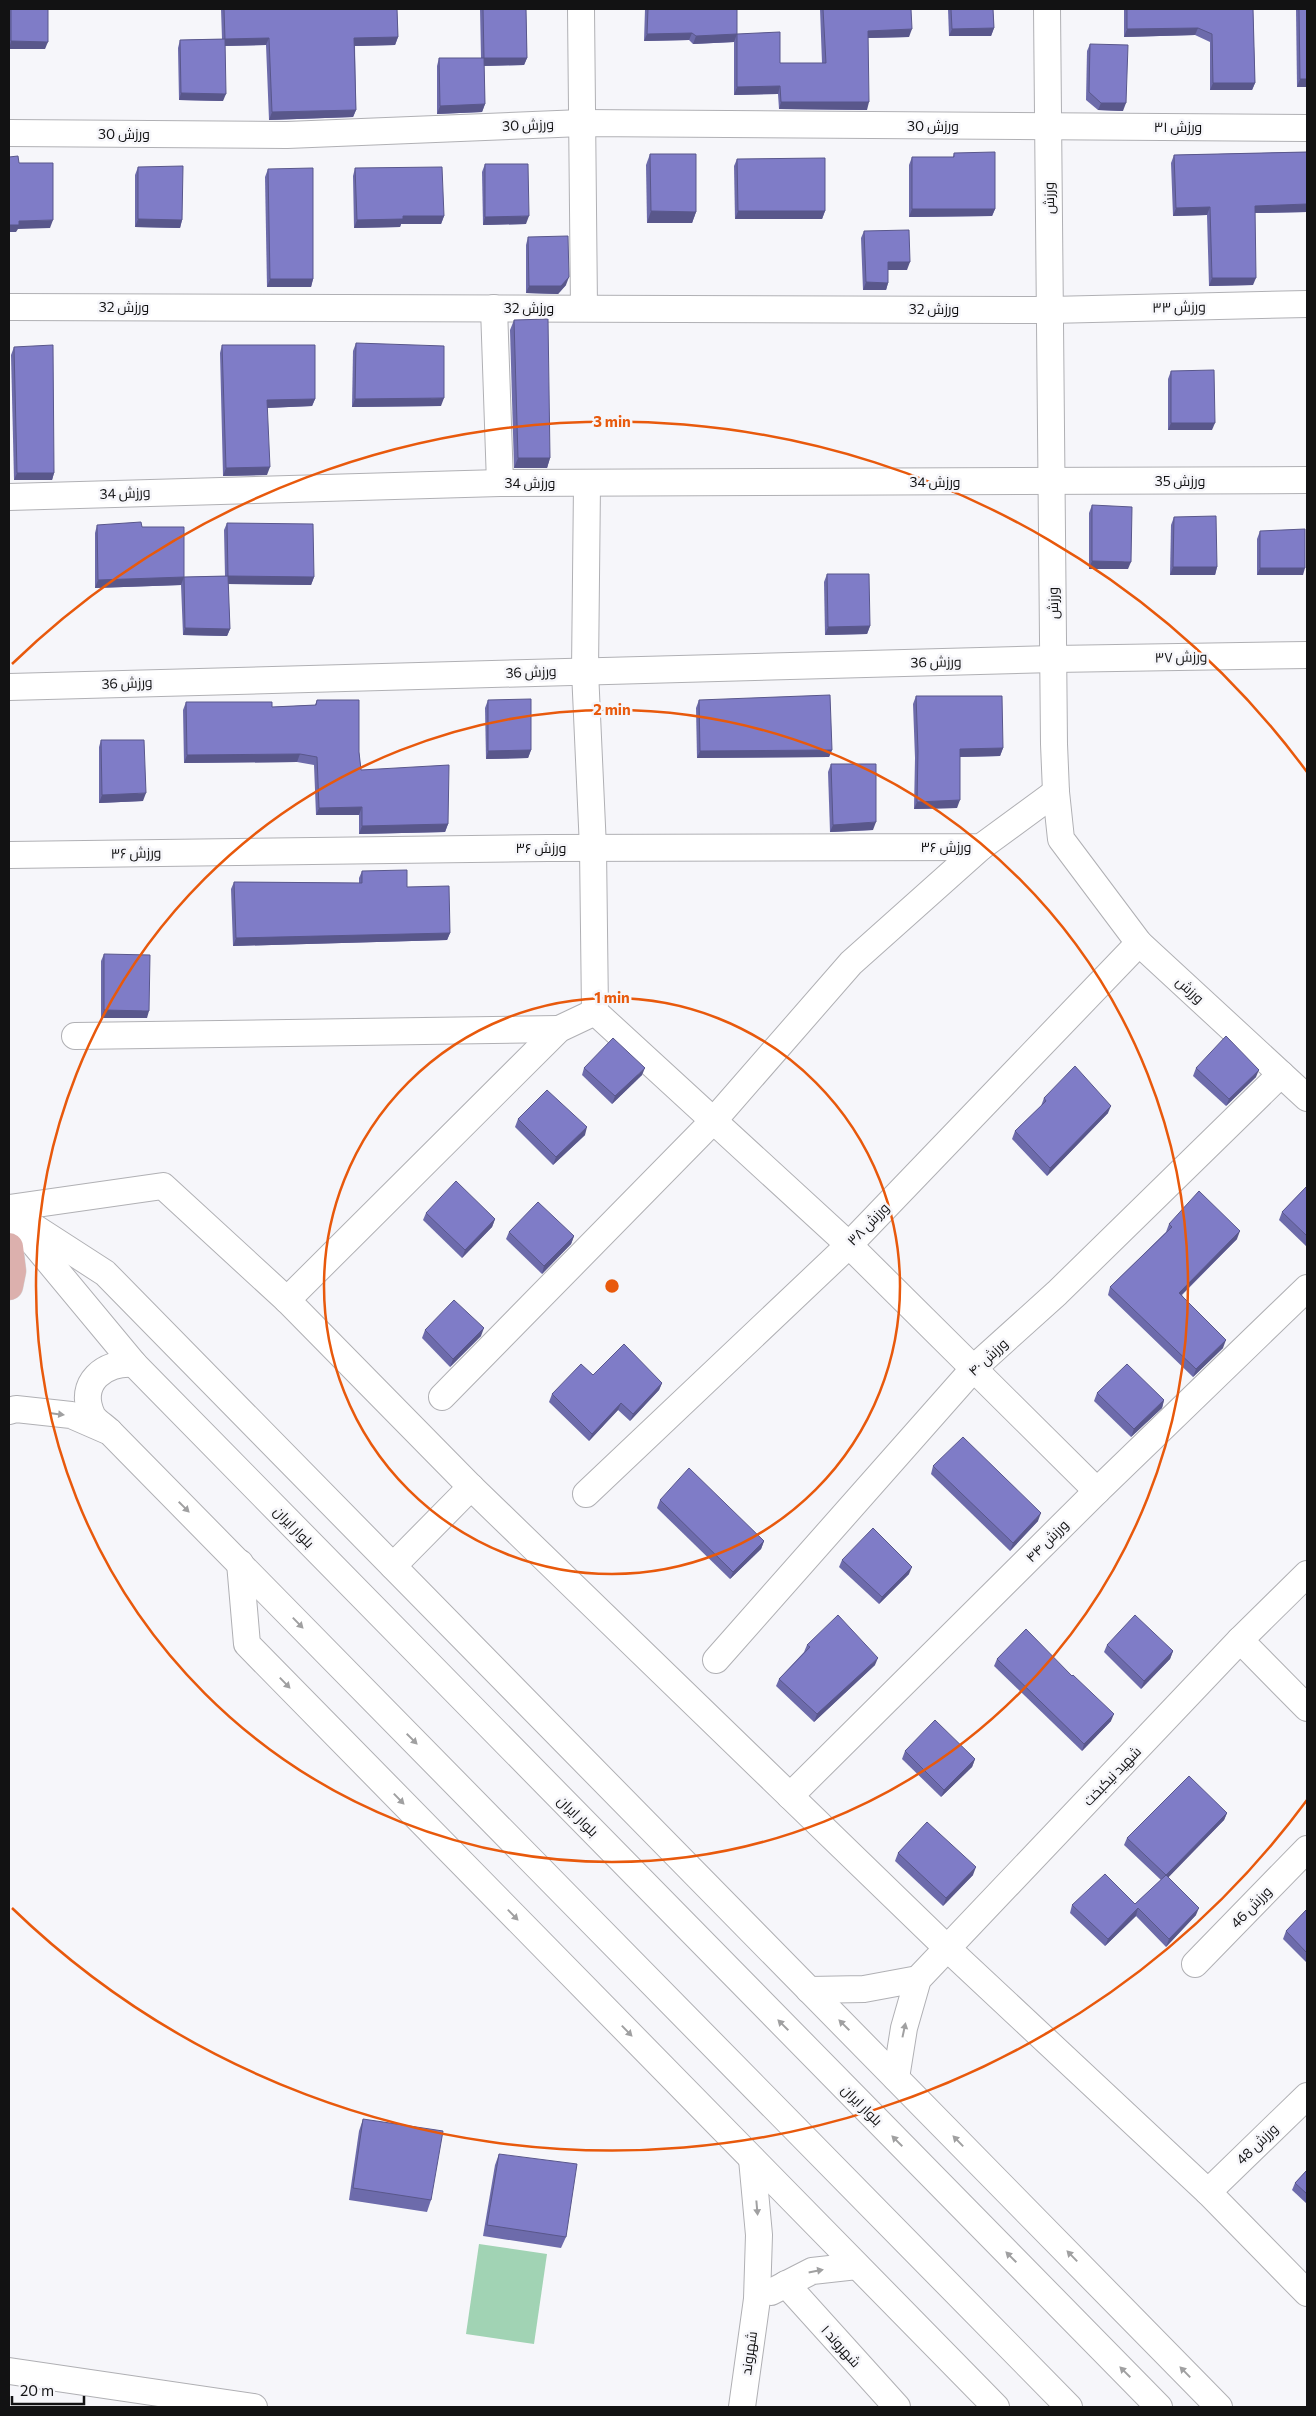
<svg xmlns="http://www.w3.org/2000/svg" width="1316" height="2416" font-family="Commissioner,Cairo,sans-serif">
<rect width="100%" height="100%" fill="#f6f6fa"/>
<polygon fill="#a1d3b4" points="479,2244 547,2254 534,2344 466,2334"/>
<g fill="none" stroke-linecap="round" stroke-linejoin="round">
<defs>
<g id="minor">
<polyline points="581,9 584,308"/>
<polyline points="1047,9 1054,744 1056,792 1061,839 1139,943 1307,1098"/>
<polyline points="9,133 287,135 582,123 1307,128"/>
<polyline points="9,307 1050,310 1307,304"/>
<polyline points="494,308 500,483"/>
<polyline points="587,484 585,671 593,848 595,1012 849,1245 1097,1491"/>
<polyline points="9,497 500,483 1307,480"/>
<polyline points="9,687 1054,659 1307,655"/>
<polyline points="9,855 548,848 981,847 1056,792"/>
<polyline points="75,1036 559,1029"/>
<polyline points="9,1208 163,1186 287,1300 471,1487 947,1948 1208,2192 1307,2293"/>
<polyline points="9,1211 105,1273 1219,2407"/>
<polyline points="21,1228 134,1364 1159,2407"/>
<polyline points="287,1300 559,1029 595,1012"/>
<polyline points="442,1397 715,1119 851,963 981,847"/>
<polyline points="9,1411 16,1409 71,1415 110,1432 1069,2407"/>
<path d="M109 1431C104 1426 95 1421 92 1415 77 1383 105 1361 134 1364"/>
<polyline points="586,1494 849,1245 1139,943"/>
<polyline points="240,1563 247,1644 996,2407"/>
<polyline points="393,1566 471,1487"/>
<polyline points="1240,1640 1307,1708"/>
<polyline points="716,1660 975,1367 1057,1293 1281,1074"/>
<polyline points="790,1796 1097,1491 1307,1288"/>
<polyline points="1195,1964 1307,1849"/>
<polyline points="809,1990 864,1989 918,1979"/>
<polyline points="896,2078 904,2028 918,1979 1240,1640 1307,1574"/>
<polyline points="1208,2192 1307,2096"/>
<polyline points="786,2284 897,2407"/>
<polyline points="771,2292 812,2271 857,2266"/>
<polyline points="9,2371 254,2407"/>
<polyline points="742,2407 757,2299 759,2235 752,2159"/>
</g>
<polyline id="major" points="9,1247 12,1271 9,1286"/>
</defs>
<use href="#minor" stroke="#b0b0b4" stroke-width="28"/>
<use href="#major" stroke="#d4d4d5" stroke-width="29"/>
<use href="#minor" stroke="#fff" stroke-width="26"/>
<use href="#major" stroke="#dcb0ad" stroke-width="28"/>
</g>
<g fill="#6d6bab">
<polygon points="9,9 48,9 45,49 9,49"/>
<polygon points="221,9 397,9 398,37 395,45 355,46 356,110 353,117 269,120 266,45 225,46 223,101 179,100 178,48 180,40 222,39"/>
<polygon points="480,9 526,9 527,58 524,65 484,66 485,104 482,112 437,114 437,66 439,58 481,58"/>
<polygon points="645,9 737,9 737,34 780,63 822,63 820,9 911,9 909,37 868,38 867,110 779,109 778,94 734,95 734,42 693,44 689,40 644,41"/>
<polygon points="948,9 993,9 994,28 991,36 949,36"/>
<polygon points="1124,9 1253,9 1255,83 1252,90 1210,90 1210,42 1195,35 1124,37"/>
<polygon points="1296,9 1307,9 1307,87 1297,87"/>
<polygon points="1090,44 1123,111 1098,110 1086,100 1087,51"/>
<polygon points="1307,152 1307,212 1255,213 1253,285 1209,286 1207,215 1173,216 1171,163 1174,155"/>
<polygon points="954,153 995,209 992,216 909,217 909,165 912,157 953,157"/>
<polygon points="650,154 696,212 692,223 647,223 646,165"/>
<polygon points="737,159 825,211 822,219 735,219 734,166"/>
<polygon points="485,164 526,224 483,225 482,172"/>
<polygon points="138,167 182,220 180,228 135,227 135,175"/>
<polygon points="355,168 444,216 441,224 401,224 400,227 354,228 353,176"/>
<polygon points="268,169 313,279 311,287 267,287 265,177"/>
<polygon points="864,231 907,270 888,270 888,283 886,290 863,290 861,238"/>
<polygon points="528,237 566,285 558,294 526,293 526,245"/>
<polygon points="514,320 550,458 547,468 514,468 510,330"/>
<polygon points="356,343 441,406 352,407 353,351"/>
<polygon points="222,345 315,399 312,406 267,408 267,475 223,476 220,353"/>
<polygon points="14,347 54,473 52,480 14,480 11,355"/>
<polygon points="1171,371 1212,430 1168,430 1168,379"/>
<polygon points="1092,505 1128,569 1089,569 1089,513"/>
<polygon points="1174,517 1217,567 1215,575 1170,575 1171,525"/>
<polygon points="227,523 314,577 311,585 228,584 230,629 227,636 183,635 181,585 95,588 95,533 97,525 142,527 184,577 225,576 224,530"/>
<polygon points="1260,531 1303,575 1257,575 1257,539"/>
<polygon points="827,574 870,626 867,634 825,635 824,582"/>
<polygon points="916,696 1003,748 1000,756 960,757 957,808 914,809 915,758 913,704"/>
<polygon points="317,700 359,752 361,770 448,824 445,832 359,834 359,815 316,815 314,765 297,762 184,763 183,710 186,702 272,707 315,705"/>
<polygon points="488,700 531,750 528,758 486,759 485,708"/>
<polygon points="699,700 832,750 829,757 697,758 696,708"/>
<polygon points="101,740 143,801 99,803 99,747"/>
<polygon points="831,764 873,830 830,832 828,772"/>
<polygon points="362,871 407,887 450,933 447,940 233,946 231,889 234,882 359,883 359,878"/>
<polygon points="104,954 147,1018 101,1018 101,961"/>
<polygon points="584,1068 642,1075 612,1104 582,1075"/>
<polygon points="1196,1068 1256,1077 1226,1106 1193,1076"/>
<polygon points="1044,1098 1108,1113 1047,1176 1012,1139 1015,1131 1041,1106"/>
<polygon points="518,1119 585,1135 553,1165 515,1127"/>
<polygon points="1307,1186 1307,1247 1279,1220 1282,1212"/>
<polygon points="426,1213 495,1219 492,1227 462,1258 423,1220"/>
<polygon points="1169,1224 1237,1239 1182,1295 1223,1348 1193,1377 1108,1295 1110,1287 1166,1232"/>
<polygon points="509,1232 574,1236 571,1244 542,1274 506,1239"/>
<polygon points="425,1330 481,1336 450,1367 422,1338"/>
<polygon points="593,1375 662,1383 659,1390 630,1421 618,1410 589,1441 549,1402 552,1394"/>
<polygon points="1097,1393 1164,1400 1162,1408 1131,1437 1094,1401"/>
<polygon points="933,1466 1038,1521 1010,1551 931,1474"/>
<polygon points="660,1500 764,1541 761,1549 730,1579 657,1508"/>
<polygon points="842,1560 909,1574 879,1604 839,1567"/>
<polygon points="807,1645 875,1665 814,1722 776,1686 779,1679 804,1652"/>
<polygon points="1107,1645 1173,1651 1170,1659 1141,1689 1104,1652"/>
<polygon points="997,1659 1111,1721 1082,1751 994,1666"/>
<polygon points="905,1751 975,1759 972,1767 941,1797 902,1759"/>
<polygon points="1227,1813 1224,1820 1168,1877 1196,1915 1166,1947 1136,1916 1105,1946 1070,1913 1072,1905 1135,1904 1161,1880 1124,1845 1127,1838"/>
<polygon points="898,1853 973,1875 943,1906 895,1861"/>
<polygon points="1307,1909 1307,1963 1283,1939 1286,1931"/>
<polygon points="363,2119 431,2200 427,2212 349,2200 359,2131"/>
<polygon points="499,2154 566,2237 561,2248 483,2236 495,2165"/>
<polygon points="1307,2170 1307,2204 1292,2190 1295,2183"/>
</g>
<g fill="#59578b">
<polygon points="994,28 991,36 949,36 952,29"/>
<polygon points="1198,28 1195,35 1124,37 1127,29"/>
<polygon points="912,29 909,37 866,38 868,31"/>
<polygon points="692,33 689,40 644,41 647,34"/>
<polygon points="737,34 734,42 693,44 696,36"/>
<polygon points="398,37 395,45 352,46 354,38"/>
<polygon points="269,38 266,45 222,46 225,39"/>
<polygon points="11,41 48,42 45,49 9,49"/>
<polygon points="484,58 527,58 524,65 481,66"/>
<polygon points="1300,79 1307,79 1307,87 1297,87"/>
<polygon points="1213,83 1255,83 1252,90 1210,90"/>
<polygon points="780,86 778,94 734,95 737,87"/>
<polygon points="181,93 226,94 223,101 179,100"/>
<polygon points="781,102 869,102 867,110 779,109"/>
<polygon points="1101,103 1126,103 1123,111 1098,110"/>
<polygon points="485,104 482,112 437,114 440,106"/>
<polygon points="356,110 353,117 269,120 272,112"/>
<polygon points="1307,204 1307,212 1252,213 1255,206"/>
<polygon points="1210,207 1207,215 1173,216 1176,208"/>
<polygon points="912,209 995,209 992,216 909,217"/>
<polygon points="651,211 696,212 692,223 647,223"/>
<polygon points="738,211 825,211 822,219 735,219"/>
<polygon points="403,216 444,216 441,224 401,224 400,227 354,228 357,220"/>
<polygon points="529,216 526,224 483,225 485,217"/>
<polygon points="138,219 182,220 180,228 135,227"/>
<polygon points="53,220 50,228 18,229 16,232 9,232 9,225 19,221"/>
<polygon points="888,262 910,262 907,270 885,270"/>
<polygon points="569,277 566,285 558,294 526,293 529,286"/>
<polygon points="1212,278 1256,278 1253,285 1209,286"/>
<polygon points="270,279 313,279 311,287 267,287"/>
<polygon points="866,282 888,283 886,290 863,290"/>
<polygon points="444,398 441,406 352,407 355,399"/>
<polygon points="315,399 312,406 264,408 267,400"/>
<polygon points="1171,423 1215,423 1212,430 1168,430"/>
<polygon points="518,458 550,458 547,468 514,468"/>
<polygon points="270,467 267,475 223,476 226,468"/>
<polygon points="17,473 54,473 52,480 14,480"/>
<polygon points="1092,561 1131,562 1128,569 1089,569"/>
<polygon points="1173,567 1217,567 1215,575 1170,575"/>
<polygon points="1260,568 1305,568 1303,575 1257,575"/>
<polygon points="228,576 314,577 311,585 225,584"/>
<polygon points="184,577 181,585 95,588 98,580"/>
<polygon points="870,626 867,634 825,635 828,627"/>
<polygon points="185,628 230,629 227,636 183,635"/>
<polygon points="1003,748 1000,756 958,757 960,749"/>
<polygon points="531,750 528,758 486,759 488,751"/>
<polygon points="832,750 829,757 697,758 700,751"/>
<polygon points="300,754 297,762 184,763 187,755"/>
<polygon points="146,793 143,801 99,803 102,795"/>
<polygon points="960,800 957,808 914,809 917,802"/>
<polygon points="362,807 359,815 316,815 319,808"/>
<polygon points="876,822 873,830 830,832 833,825"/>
<polygon points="448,824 445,832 359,834 362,826"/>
<polygon points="450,933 447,940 233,946 236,938"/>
<polygon points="104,1010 149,1011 147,1018 101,1018"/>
<polygon points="645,1068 642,1075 612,1104 615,1096"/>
<polygon points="1259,1070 1256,1077 1226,1106 1229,1099"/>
<polygon points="1111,1106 1108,1113 1047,1176 1050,1168"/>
<polygon points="587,1127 585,1135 553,1165 556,1157"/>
<polygon points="495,1219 492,1227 462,1258 465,1250"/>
<polygon points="1240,1231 1237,1239 1176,1300 1179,1293"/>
<polygon points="574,1236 571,1244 542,1274 544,1266"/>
<polygon points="484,1328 481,1336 450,1367 453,1359"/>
<polygon points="1226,1340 1223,1348 1193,1377 1196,1369"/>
<polygon points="662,1383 659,1390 630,1421 633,1414"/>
<polygon points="1164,1400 1162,1408 1131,1437 1134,1429"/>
<polygon points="621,1403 618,1410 589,1441 592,1434"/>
<polygon points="1041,1513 1038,1521 1010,1551 1013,1543"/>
<polygon points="764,1541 761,1549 730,1579 733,1572"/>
<polygon points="912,1567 909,1574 879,1604 882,1597"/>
<polygon points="1173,1651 1170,1659 1141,1689 1144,1681"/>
<polygon points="878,1658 875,1665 814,1722 817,1714"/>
<polygon points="1114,1714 1111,1721 1082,1751 1084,1744"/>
<polygon points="975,1759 972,1767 941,1797 944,1790"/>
<polygon points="1227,1813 1224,1820 1163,1883 1166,1875"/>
<polygon points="976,1867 973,1875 943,1906 946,1898"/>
<polygon points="1138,1908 1136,1916 1105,1946 1108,1939"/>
<polygon points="1199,1908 1196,1915 1166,1947 1169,1939"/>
</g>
<g fill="#7f7cc7" stroke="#59578b">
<polygon points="11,9 48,9 48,42 11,41"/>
<polygon points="224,9 397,9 398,37 354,38 356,110 272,112 269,38 225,39"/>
<polygon points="483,9 526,9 527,58 484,58"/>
<polygon points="648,9 737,9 737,34 696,36 692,33 647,34"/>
<polygon points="823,9 911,9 912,29 868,31 869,102 781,102 780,86 737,87 737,34 780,32 780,63 826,63"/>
<polygon points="951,9 993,9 994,28 952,29"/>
<polygon points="1127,9 1253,9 1255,83 1213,83 1212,34 1198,28 1127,29"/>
<polygon points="1299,9 1307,9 1307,79 1300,79"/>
<polygon points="225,39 226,94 181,93 180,40"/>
<polygon points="1090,44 1128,45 1126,103 1101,103 1089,92"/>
<polygon points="439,58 484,58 485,104 440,106"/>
<polygon points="995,152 995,209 912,209 912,157 954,157 954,153"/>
<polygon points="1307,152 1307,204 1255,206 1256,278 1212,278 1210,207 1176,208 1174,155"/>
<polygon points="650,154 696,154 696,212 651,211"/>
<polygon points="18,156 19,163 53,163 53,220 19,221 19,225 9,225 9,157"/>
<polygon points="825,158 825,211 738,211 737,159"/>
<polygon points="485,164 528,164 529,216 485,217"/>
<polygon points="183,166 182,220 138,219 138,167"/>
<polygon points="442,167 444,216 403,216 403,219 357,220 355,168"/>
<polygon points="313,168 313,279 270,279 268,169"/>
<polygon points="909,230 910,262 888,262 888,283 866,282 864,231"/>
<polygon points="568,236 569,277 561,286 529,286 528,237"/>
<polygon points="548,319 550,458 518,458 514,320"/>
<polygon points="356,343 444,346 444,398 355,399"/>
<polygon points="53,345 54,473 17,473 14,347"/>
<polygon points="222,345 315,345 315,399 267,400 270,467 226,468"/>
<polygon points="1214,370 1215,423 1171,423 1171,371"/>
<polygon points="1092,505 1132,507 1131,562 1092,561"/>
<polygon points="1216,516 1217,567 1173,567 1174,517"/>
<polygon points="141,522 142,527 184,527 184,577 98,580 97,525"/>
<polygon points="227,523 313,524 314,577 228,576"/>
<polygon points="1305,529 1305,568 1260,568 1260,531"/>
<polygon points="827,574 869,574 870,626 828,627"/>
<polygon points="228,576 230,629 185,628 184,577"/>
<polygon points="830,695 832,750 700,751 699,700"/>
<polygon points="916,696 1002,696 1003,748 960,749 960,800 917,802 918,751"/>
<polygon points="531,699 531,750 488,751 488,700"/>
<polygon points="317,700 359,700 359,752 361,770 449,765 448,824 362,826 362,807 319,808 317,757 300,754 187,755 186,702 272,702 272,707 316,705"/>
<polygon points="101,740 144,740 146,793 102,795"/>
<polygon points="831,764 876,764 876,822 833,825"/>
<polygon points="407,870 407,887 449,886 450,933 236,938 234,882 362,883 362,871"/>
<polygon points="104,954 150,955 149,1011 104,1010"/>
<polygon points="1226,1036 1259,1070 1229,1099 1196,1068"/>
<polygon points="613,1038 645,1068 615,1096 584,1068"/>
<polygon points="1075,1066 1111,1106 1050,1168 1015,1131 1046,1101 1044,1098"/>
<polygon points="547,1090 587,1127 556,1157 518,1119"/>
<polygon points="456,1181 495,1219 465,1250 426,1213"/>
<polygon points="1307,1186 1307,1236 1282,1212"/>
<polygon points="1199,1191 1240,1231 1179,1293 1226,1340 1196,1369 1110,1287 1172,1227 1169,1224"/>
<polygon points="538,1202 574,1236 544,1266 509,1232"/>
<polygon points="454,1300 484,1328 453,1359 425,1330"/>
<polygon points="624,1344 662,1383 633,1414 621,1403 592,1434 552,1394 581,1364 593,1375"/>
<polygon points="1127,1364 1164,1400 1134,1429 1097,1393"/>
<polygon points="963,1437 1041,1513 1013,1543 933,1466"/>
<polygon points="689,1468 764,1541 733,1572 660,1500"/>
<polygon points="873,1528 912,1567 882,1597 842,1560"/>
<polygon points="838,1615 878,1658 817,1714 779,1679 810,1647 807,1645"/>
<polygon points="1135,1615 1173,1651 1144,1681 1107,1645"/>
<polygon points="1026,1629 1072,1676 1073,1675 1114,1714 1084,1744 997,1659"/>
<polygon points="935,1720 975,1759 944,1790 905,1751"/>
<polygon points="1189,1776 1227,1813 1166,1875 1127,1838"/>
<polygon points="927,1822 976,1867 946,1898 898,1853"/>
<polygon points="1105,1874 1135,1904 1166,1875 1199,1908 1169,1939 1138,1908 1108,1939 1072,1905"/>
<polygon points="1307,1909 1307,1953 1286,1931"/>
<polygon points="363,2119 443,2131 431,2200 353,2188"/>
<polygon points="499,2154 577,2164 566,2237 487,2225"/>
<polygon points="1307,2170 1307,2194 1295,2183"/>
</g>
<defs><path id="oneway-solid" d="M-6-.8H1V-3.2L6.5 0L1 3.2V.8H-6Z" transform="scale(1.25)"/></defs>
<g fill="#a0a0a1">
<use href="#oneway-solid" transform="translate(57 1414) rotate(7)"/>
<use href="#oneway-solid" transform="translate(184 1507) rotate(45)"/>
<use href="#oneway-solid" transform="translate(298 1623) rotate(46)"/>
<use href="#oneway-solid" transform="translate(285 1683) rotate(46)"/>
<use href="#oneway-solid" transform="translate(412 1739) rotate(45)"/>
<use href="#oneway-solid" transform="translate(399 1799) rotate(46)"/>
<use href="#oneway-solid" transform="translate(513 1915) rotate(46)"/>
<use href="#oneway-solid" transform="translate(783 2025) rotate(-135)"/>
<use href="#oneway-solid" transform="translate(844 2025) rotate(-135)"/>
<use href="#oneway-solid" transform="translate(904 2030) rotate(-78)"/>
<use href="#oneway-solid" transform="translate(627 2031) rotate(46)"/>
<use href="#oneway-solid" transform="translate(897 2141) rotate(-135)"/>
<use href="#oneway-solid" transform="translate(958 2141) rotate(-134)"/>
<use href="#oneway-solid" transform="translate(757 2208) rotate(85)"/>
<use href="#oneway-solid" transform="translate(1072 2256) rotate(-134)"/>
<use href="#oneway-solid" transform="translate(1011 2257) rotate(-135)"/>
<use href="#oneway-solid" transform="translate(816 2271) rotate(-11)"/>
<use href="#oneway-solid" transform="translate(1125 2372) rotate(-135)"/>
<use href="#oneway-solid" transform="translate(1185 2372) rotate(-134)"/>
</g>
<g fill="none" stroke="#e8590c" stroke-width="2.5">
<circle cx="612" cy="1286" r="288"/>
<circle cx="612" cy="1286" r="576"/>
<path d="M1307 1800A864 864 0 0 1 12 1908M12 664A864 864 0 0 1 1307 772"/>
</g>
<g text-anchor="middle" stroke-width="5" stroke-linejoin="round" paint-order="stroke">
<g font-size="14" fill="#121213" stroke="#f6f6fa">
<text transform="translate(528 125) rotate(-2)" y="5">ورزش 30</text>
<text x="933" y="131">ورزش 30</text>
<text x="1178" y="132">ورزش ۳۱</text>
<text x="124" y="139">ورزش 30</text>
<text transform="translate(1049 198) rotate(-91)" y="5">ورزش</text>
<text x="124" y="312">ورزش 32</text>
<text transform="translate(1179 307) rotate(-1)" y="5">ورزش ۳۳</text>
<text x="529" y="313">ورزش 32</text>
<text x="934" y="314">ورزش 32</text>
<text x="1180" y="486">ورزش 35</text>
<text x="935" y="487">ورزش 34</text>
<text x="530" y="488">ورزش 34</text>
<text transform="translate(125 493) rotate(-2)" y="5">ورزش 34</text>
<text transform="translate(1053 603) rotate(-91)" y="5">ورزش</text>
<text transform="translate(1181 657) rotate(-1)" y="5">ورزش ۳۷</text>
<text transform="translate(936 662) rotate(-1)" y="5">ورزش 36</text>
<text transform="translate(531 672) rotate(-2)" y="5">ورزش 36</text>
<text transform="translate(127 683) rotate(-2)" y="5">ورزش 36</text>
<text x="946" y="852">ورزش ۳۶</text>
<text x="541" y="853">ورزش ۳۶</text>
<text transform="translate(136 853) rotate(-1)" y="5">ورزش ۳۶</text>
<text transform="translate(1190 990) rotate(43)" y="5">ورزش</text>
<text transform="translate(868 1224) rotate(-46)" y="5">ورزش ۳۸</text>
<text transform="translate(988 1357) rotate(-43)" y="5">ورزش ۴۰</text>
<text transform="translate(294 1527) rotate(46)" y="5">بلوار ایران</text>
<text transform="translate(1047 1541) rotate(-45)" y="5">ورزش ۴۴</text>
<text transform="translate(1112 1776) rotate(-46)" y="5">شهید نیکبخت</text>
<text transform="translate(578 1816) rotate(45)" y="5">بلوار ایران</text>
<text transform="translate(1251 1907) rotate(-46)" y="5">ورزش 46</text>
<text transform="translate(862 2105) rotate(45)" y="5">بلوار ایران</text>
<text transform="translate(1257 2144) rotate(-44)" y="5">ورزش 48</text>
<text transform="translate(841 2346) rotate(48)" y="5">شهروند ۱</text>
<text transform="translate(749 2353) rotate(-82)" y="5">شهروند</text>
</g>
</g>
<circle cx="612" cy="1286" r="8" fill="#e8590c" stroke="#f6f6fa" stroke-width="2.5"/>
<g font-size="15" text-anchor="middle" font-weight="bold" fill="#e8590c" stroke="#f6f6fa" stroke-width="5" stroke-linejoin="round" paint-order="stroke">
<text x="612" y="427">3 min</text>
<text x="612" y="715">2 min</text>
<text x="612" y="1003">1 min</text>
</g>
<rect width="1316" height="2416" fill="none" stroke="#121213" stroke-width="20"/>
<path d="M12 2396v8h72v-8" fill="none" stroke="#121213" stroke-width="2.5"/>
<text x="20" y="2396" font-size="15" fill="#121213" stroke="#f6f6fa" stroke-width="4" paint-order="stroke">20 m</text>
</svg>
